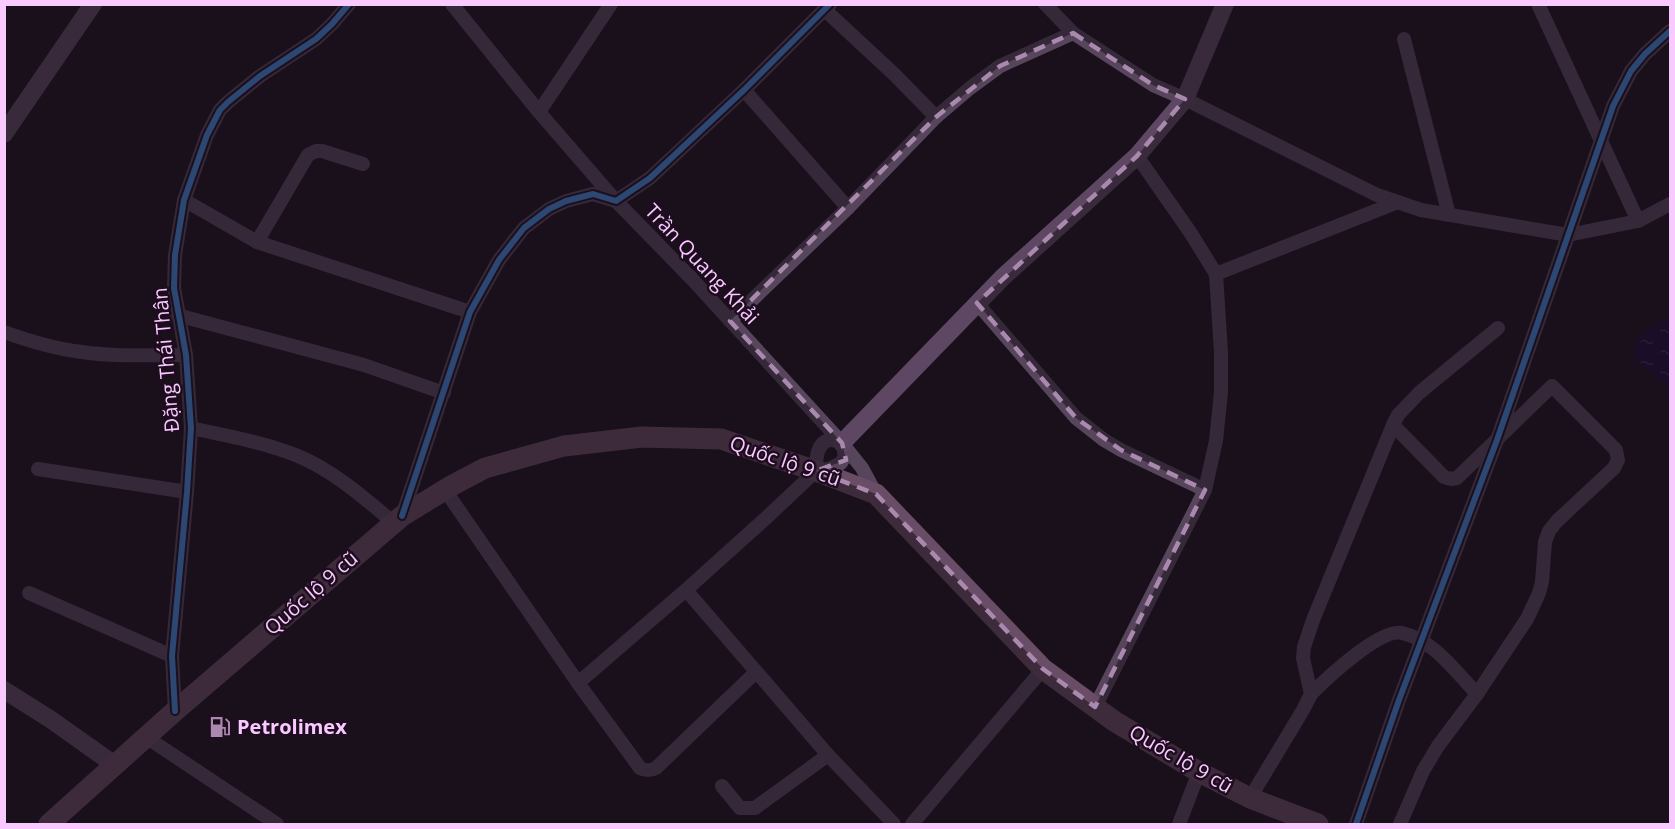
<svg xmlns="http://www.w3.org/2000/svg" width="1675" height="829" font-family="'Open Sans',sans-serif">
<defs>
<pattern id="water-ripples" width="26" height="14" patternUnits="userSpaceOnUse" patternTransform="scale(1.5)"><rect width="26" height="14" fill="#1c0939"/><path d="M2 4q2-2 4 0t4 0M15 11q2-2 4 0t4 0" fill="none" stroke="#3e2c57"/></pattern>
</defs>
<rect width="100%" height="100%" fill="#1a101b"/>
<polygon fill="url(#water-ripples)" points="1667,318 1670,320 1670,389 1642,366 1634,356 1637,339"/>
<g fill="none" stroke-linecap="round" stroke-linejoin="round">
<g stroke="#57455c" stroke-width="14">
<polyline points="452,4 539,112 616,201 692,279 842,443 862,468 876,494"/>
<polyline points="1045,4 1073,33 1153,85 1185,99 1377,195 1421,210 1568,235 1638,221 1670,204"/>
<polyline points="1538,4 1638,221"/>
<polyline points="825,10 895,75 936,117"/>
<polyline points="1404,39 1449,215"/>
<polyline points="744,90 848,208"/>
<polyline points="539,112 611,4"/>
<polyline points="184,200 257,242 470,312"/>
<polyline points="257,242 308,155 316,151 322,151 363,164"/>
<polyline points="1216,274 1398,202"/>
<polyline points="977,303 1076,418 1104,440 1121,450 1205,490"/>
<polyline points="177,315 364,365 444,393"/>
<polyline points="730,321 848,208 936,117 970,88 1000,66 1073,33"/>
<path d="M4 332C29 341 56 349 82 352 116 357 151 355 186 355"/>
<polyline points="1393,425 1444,477 1451,479 1457,478 1552,386 1616,450 1618,460 1614,468 1557,521 1549,531 1545,542 1542,582 1539,593 1527,619 1477,694 1438,746 1423,771 1400,824"/>
<path d="M191 428C227 436 264 442 298 456 334 471 364 498 393 522"/>
<polyline points="38,469 187,492"/>
<path d="M445 490 578 683 640 768C646 771 650 771 656 768L756 672"/>
<polyline points="402,516 470,312 499,260 524,228 549,209 566,201 593,194 616,201 650,178 744,90 830,4"/>
<polyline points="686,590 828,755 894,824"/>
<polyline points="29,593 172,656"/>
<path d="M578 683 686 590 766 518 816 471 831 468 841 463 845 456 842 443C838 442 835 440 831 440 816 441 816 461 816 471"/>
<path d="M1311 694C1326 679 1380 628 1402 633 1434 640 1456 672 1477 694"/>
<polyline points="1095,707 1205,490 1216,441 1221,392 1221,352 1216,274 1190,232 1137,156"/>
<polyline points="175,711 172,656 187,492 191,428 186,355 174,288 175,255 184,200 207,135 220,110 228,102 260,76 316,39 332,24 349,4"/>
<polyline points="146,737 277,824"/>
<polyline points="722,786 740,808 755,808 828,755"/>
<polyline points="1250,798 1303,710 1311,694 1303,658 1304,647 1313,620 1393,425 1398,415 1419,393 1498,328"/>
<polyline points="912,824 1043,669"/>
<polyline points="1179,824 1199,772"/>
<polyline points="1356,824 1399,700 1497,440 1613,106 1631,71 1645,54 1670,31"/>
</g>
<g stroke="#5d4762" stroke-width="18">
<polyline points="4,134 93,4"/>
<polyline points="842,443 1003,277 1137,156 1185,99 1225,4"/>
<polyline points="4,690 50,719 115,765"/>
</g>
<polyline stroke="#694c65" stroke-width="21" points="49,824 175,711 402,516 451,486 485,468 564,446 642,437 721,439 816,471 876,494 1043,669 1114,721 1199,772 1250,798 1318,824"/>
<defs>
<g id="cycleway">
<polyline points="402,516 470,312 499,260 524,228 549,209 566,201 593,194 616,201 650,178 744,90 830,4"/>
<polyline points="175,711 172,656 187,492 191,428 186,355 174,288 175,255 184,200 207,135 220,110 228,102 260,76 316,39 332,24 349,4"/>
<polyline points="1356,824 1399,700 1497,440 1613,106 1631,71 1645,54 1670,31"/>
</g>
</defs>
<use href="#cycleway" stroke="#1e0c1f" stroke-width="10"/>
<use href="#cycleway" stroke="#408adc" stroke-width="6"/>
</g>
<path d="M0 0H1675V829H0ZM1073 33 1153 85 1185 99 1137 156 977 303 1076 418 1121 450 1205 490 1095 707 1043 669 876 494 816 471 846 460 842 443 730 321 936 117 1000 66Z" fill="#1a101b" fill-opacity=".55" fill-rule="evenodd"/>
<path fill="none" stroke="#aa89af" stroke-width="4.5" stroke-dasharray="12 8" stroke-linejoin="round" d="M1073 33 1153 85 1185 99 1137 156 977 303 1076 418 1121 450 1205 490 1095 707 1043 669 876 494 816 471 846 460 842 443 730 321 936 117 1000 66Z"/>
<defs>
<symbol id="fuel-bare" viewBox="-9 -9 18 18"><path d="M-5.5-6h7V0h2V4h1.3V-2.5L3-4.5l.8-.8L6-3V5H2.5V1h-1V6h-7ZM-4.2-4.7v3.2H.2V-4.7Z" fill="#aa89af" stroke="#1e0c1f" stroke-width="2.5" paint-order="stroke"/></symbol>
</defs>
<g fill-rule="evenodd">
<use href="#fuel-bare" x="205" y="712" width="30" height="30"/>
</g>
<g text-anchor="middle" stroke-width="5" stroke-linejoin="round" paint-order="stroke">
<g font-size="20" fill="#f8caff" stroke="#1e0c1f">
<text transform="translate(702 264) rotate(47)" y="7">Trần Quang Khải</text>
<text transform="translate(166 360) rotate(-95)" y="7">Đặng Thái Thân</text>
<text transform="translate(785 461) rotate(19)" y="7">Quốc lộ 9 cũ</text>
<text transform="translate(311 593) rotate(-41)" y="7">Quốc lộ 9 cũ</text>
<text transform="translate(1181 759) rotate(30)" y="7">Quốc lộ 9 cũ</text>
</g>
<g font-size="20" font-weight="bold" fill="#f8caff" stroke="#1e0c1f" text-anchor="start">
<text x="237" y="734">Petrolimex</text>
</g>
</g>
<rect width="1675" height="829" fill="none" stroke="#f8caff" stroke-width="12"/>
</svg>
